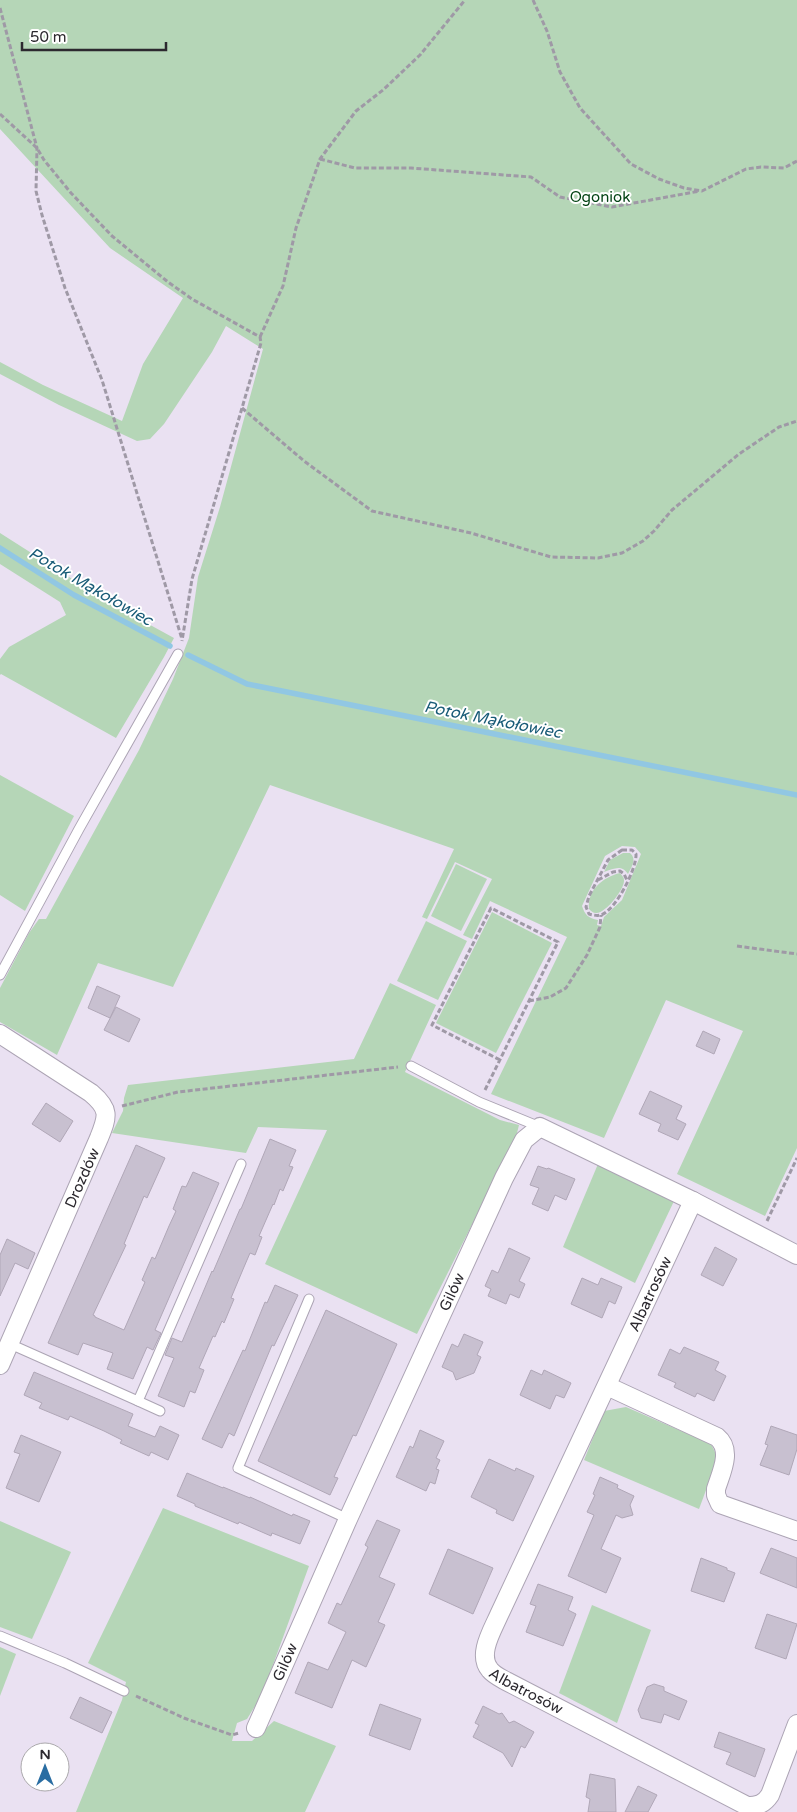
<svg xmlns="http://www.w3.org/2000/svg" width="797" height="1812" font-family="'Varela Round',sans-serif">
<rect width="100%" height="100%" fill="#eae1f2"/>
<g fill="#b5d6b7" fill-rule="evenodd">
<path d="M0 0H797V1148L765 1216 677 1174 743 1031 666 1000 604 1138 491 1094 567 937 490 901 472 939 463 935 492 879 455 862 427 919 422 917 454 849 270 785 173 987 98 963 57 1055 0 1022V988L29 933 39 919H46L139 750 173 679 189 638 198 577 220 507 263 349 226 326 212 352 164 424 150 439 137 441 59 405 0 374V362L43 385 122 421 143 364 183 298 110 248 0 129ZM622 846 635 847 641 854 622 900 604 917 601 926 597 925 598 920C588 918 585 915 582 906L605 856Z"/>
<polygon points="0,533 110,603 174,638 164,657 116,738 1,674 0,675 0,659 9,647 66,615 60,602 0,564"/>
<polygon points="0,775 74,816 25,911 0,895"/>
<path d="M623 853H630C637 859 632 866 628 874 621 864 614 869 604 872L610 860Z"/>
<polygon points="456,864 487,879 461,931 431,916"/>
<path d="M620 873C622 876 624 877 624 880 625 889 605 914 596 913 593 913 591 911 589 909 587 890 603 877 620 873Z"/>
<polygon points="492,912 552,943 496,1053 436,1023"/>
<polygon points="426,921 467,941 438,1000 397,981"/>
<polygon points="390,983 436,1005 405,1072 500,1120 519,1125 516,1137 417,1334 265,1264 327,1130 258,1127 246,1153 112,1133 123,1111 124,1098 128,1085 354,1059"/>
<polygon points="598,1164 675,1199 635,1283 563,1247"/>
<polygon points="626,1407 711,1444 718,1458 699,1509 584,1460 604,1411"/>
<polygon points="163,1508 309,1566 262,1695 247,1719 237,1723 232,1741 252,1741 274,1721 336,1746 305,1812 76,1812 122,1700 126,1682 88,1663"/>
<polygon points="0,1521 71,1552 32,1639 0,1627"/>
<polygon points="592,1605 651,1630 617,1723 559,1693"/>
<polygon points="0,1647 16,1654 0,1696"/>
</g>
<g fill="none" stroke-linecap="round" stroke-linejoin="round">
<g stroke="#91c7e3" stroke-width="5.5">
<polyline points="0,548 74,595 170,646"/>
<polyline points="188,655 247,684 797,795"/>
</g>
</g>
<g fill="#c8c0d0" stroke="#b0a7b7">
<polygon points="97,986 120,996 110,1018 88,1008"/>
<polygon points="116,1007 140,1019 129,1042 104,1030"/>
<polygon points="703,1031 720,1039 714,1054 696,1046"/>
<polygon points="650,1091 682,1106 676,1119 686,1124 678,1140 658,1131 661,1124 639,1114"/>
<polygon points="46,1103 73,1121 60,1142 32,1124"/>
<polygon points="270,1139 296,1150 289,1166 293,1167 283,1191 280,1189 274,1205 273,1204 259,1236 262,1237 255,1255 250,1253 244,1267 231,1298 234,1299 224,1323 222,1321 215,1337 213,1336 199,1368 204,1370 195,1393 190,1391 184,1407 158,1396 174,1358 165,1355 172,1338 182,1342 212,1271 213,1272 240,1209 241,1209"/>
<polygon points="136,1145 165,1158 147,1198 144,1196 124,1244 126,1245 93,1315 95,1316 95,1317 124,1330 145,1282 142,1280 152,1257 155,1259 169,1226 176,1211 173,1209 182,1186 186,1187 193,1172 219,1183 155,1330 161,1333 153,1350 147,1347 133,1379 107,1369 113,1353 83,1343 78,1355 48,1343"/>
<polygon points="538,1166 547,1169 548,1168 575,1179 566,1200 555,1195 548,1211 532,1204 539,1188 530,1185"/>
<polygon points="7,1239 35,1253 28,1269 15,1263 0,1296 0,1255"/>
<polygon points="715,1247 737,1259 723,1286 701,1275"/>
<polygon points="509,1248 530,1258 519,1281 525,1284 519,1298 510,1294 506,1304 488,1296 491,1289 485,1286 492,1270 498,1273"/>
<polygon points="582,1278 598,1285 601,1278 622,1287 615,1304 609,1301 602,1318 571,1304"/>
<polygon points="275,1285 298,1295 274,1346 272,1345 234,1436 229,1433 222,1448 202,1439 243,1350 245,1351 265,1302 267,1303"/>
<polygon points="326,1310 397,1344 356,1436 353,1435 334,1477 338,1478 330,1495 258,1461"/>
<polygon points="464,1334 483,1342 477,1355 481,1357 474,1373 456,1380 453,1372 442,1367 452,1344 458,1347"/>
<polygon points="684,1347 719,1362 715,1370 726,1376 714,1401 697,1393 695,1397 674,1387 676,1383 658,1375 670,1349 680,1354"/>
<polygon points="531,1370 542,1375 544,1370 571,1383 564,1398 556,1395 550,1409 520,1395"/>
<polygon points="34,1372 133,1414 128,1426 155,1437 160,1426 179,1435 168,1460 151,1452 149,1456 120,1443 122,1440 104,1431 70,1416 68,1420 39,1408 42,1403 24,1395"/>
<polygon points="771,1426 797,1435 797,1449 789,1475 760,1465 768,1445 765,1444"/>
<polygon points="420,1430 444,1441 436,1458 440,1460 436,1469 439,1470 435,1484 430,1482 426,1491 396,1477 410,1446 413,1448"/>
<polygon points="21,1435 61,1452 39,1502 6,1488 20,1454 14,1452"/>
<polygon points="489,1459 515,1471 516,1468 534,1476 513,1521 496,1513 497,1510 471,1497"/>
<polygon points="187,1473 223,1488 223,1487 250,1498 250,1497 292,1516 293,1514 310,1521 300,1544 272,1533 271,1536 239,1522 238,1524 195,1506 195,1504 177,1496"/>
<polygon points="600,1477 618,1485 617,1488 634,1496 630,1505 633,1515 622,1518 616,1515 601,1549 621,1558 606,1593 568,1576 594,1515 587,1512 595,1495 593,1494"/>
<polygon points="377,1520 400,1530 379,1577 395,1584 378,1622 385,1625 366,1667 352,1660 332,1708 295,1693 308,1662 328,1670 346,1632 328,1623 337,1603 341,1605 368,1547 365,1545"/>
<polygon points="771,1548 797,1558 797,1588 760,1573"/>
<polygon points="448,1549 493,1568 473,1614 429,1594"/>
<polygon points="701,1558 727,1568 727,1570 735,1573 724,1602 691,1591"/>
<polygon points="538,1584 573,1597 568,1610 576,1614 563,1646 526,1632 536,1606 530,1604"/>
<polygon points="767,1614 797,1624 786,1659 755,1648"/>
<polygon points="654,1684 664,1687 664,1691 687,1701 679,1720 664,1714 661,1723 641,1718 638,1710 647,1687"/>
<polygon points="80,1697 112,1712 102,1733 70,1718"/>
<polygon points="380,1704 421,1719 410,1750 369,1735"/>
<polygon points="483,1706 499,1714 502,1713 509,1723 514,1721 534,1732 525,1748 521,1746 512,1767 503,1753 473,1737 479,1725 475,1723"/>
<polygon points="719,1732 765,1749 755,1777 726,1764 731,1753 714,1747"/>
<polygon points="590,1774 615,1779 616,1812 588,1812 590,1799 586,1797"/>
<polygon points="638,1786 657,1795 648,1812 625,1812"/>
</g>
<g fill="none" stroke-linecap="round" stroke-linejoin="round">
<defs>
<g id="service">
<polyline points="0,975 79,829 178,654"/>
<polyline points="411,1066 479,1102 540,1127"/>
<polyline points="309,1299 238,1468 348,1519"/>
<polyline points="10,1344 138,1401 241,1164"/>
<polyline points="138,1401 160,1411"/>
<polyline points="0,1636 65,1663 124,1691"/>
</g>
<g id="minor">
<path d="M0 1034 91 1093C110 1109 108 1116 99 1138L0 1365"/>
<path id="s1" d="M693 1201 499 1615C492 1631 477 1655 490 1670 494 1675 501 1678 506 1681L747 1806C758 1806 764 1804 770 1795L797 1724"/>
<path d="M607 1386 717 1437C733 1450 721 1473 716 1489V1495L720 1504 797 1531"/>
<path id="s2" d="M256 1728 348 1519 504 1178 524 1140 540 1127 693 1201 797 1255"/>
</g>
</defs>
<use href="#service" stroke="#aca4b4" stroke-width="11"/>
<use href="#minor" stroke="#aca4b4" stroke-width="20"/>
<g stroke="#9f99a6" stroke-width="3" stroke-dasharray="5 2.5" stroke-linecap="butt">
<polyline points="533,0 547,31 560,72 580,108 631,164 659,179 684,188 702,191 746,169 761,167 784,168 797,161"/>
<polyline points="0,8 37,148 36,191 42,215 65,288 102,380 182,639"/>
<polyline points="0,114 37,148 44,160 71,193 112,236 168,282 192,299 260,337 261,343 192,579 182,641"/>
<polyline points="320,159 355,168 411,168 531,177 560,197 612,207 700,191"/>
<polyline points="260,337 283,286 296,228 320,159 356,111 383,90 420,55 465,0"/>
<polyline points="242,408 304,461 372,511 471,533 551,557 598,558 622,553 643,541 654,531 672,510 739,454 779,427 797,421"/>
<path d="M622 850H632L636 854C637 868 616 910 601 915 597 916 593 915 589 914L586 907 589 896 608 860Z"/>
<polyline points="598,880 613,872 620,871 624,874 627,880"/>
<polyline points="737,946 797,954"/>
<polyline points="529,1001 550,997 566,988 587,955 600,927 601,915"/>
<polyline points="485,1090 558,942 491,908 432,1025 500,1060"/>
<polyline points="122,1106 178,1092 398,1067"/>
<polyline points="767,1221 797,1158"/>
<polyline points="136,1696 184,1718 232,1735 239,1733"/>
</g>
<use href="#service" stroke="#fff" stroke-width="9"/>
<use href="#minor" stroke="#fff" stroke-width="18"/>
</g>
<g text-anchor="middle" stroke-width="4" stroke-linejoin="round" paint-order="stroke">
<g font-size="15" fill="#034314" stroke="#fff">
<text x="600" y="202">Ogoniok</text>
</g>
<g font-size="15" fill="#2c292f" stroke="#fff">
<text transform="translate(82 1178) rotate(-66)" y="5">Drozdów</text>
<text dy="5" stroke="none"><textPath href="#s2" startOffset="478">Gilów</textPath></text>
<text transform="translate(650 1294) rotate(-65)" y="5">Albatrosów</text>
<text dy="5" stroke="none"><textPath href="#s2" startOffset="72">Gilów</textPath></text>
<text dy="5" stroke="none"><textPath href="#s1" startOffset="558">Albatrosów</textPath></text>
</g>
<g font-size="16" font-style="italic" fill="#185b77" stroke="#fff">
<text transform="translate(91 586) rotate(30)" y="6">Potok Mąkołowiec</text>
<text transform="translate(493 719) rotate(11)" y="6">Potok Mąkołowiec</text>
</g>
</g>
<g transform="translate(45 1767)"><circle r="24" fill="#ffffff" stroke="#aba9ac"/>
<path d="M0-4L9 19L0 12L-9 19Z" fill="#296da2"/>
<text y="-8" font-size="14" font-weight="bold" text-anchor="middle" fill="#2c292f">N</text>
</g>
<path d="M22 42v8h144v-8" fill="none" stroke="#2c292f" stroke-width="2.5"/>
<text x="30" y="42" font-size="15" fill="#2c292f" stroke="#ffffff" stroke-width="4" paint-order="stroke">50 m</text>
</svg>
